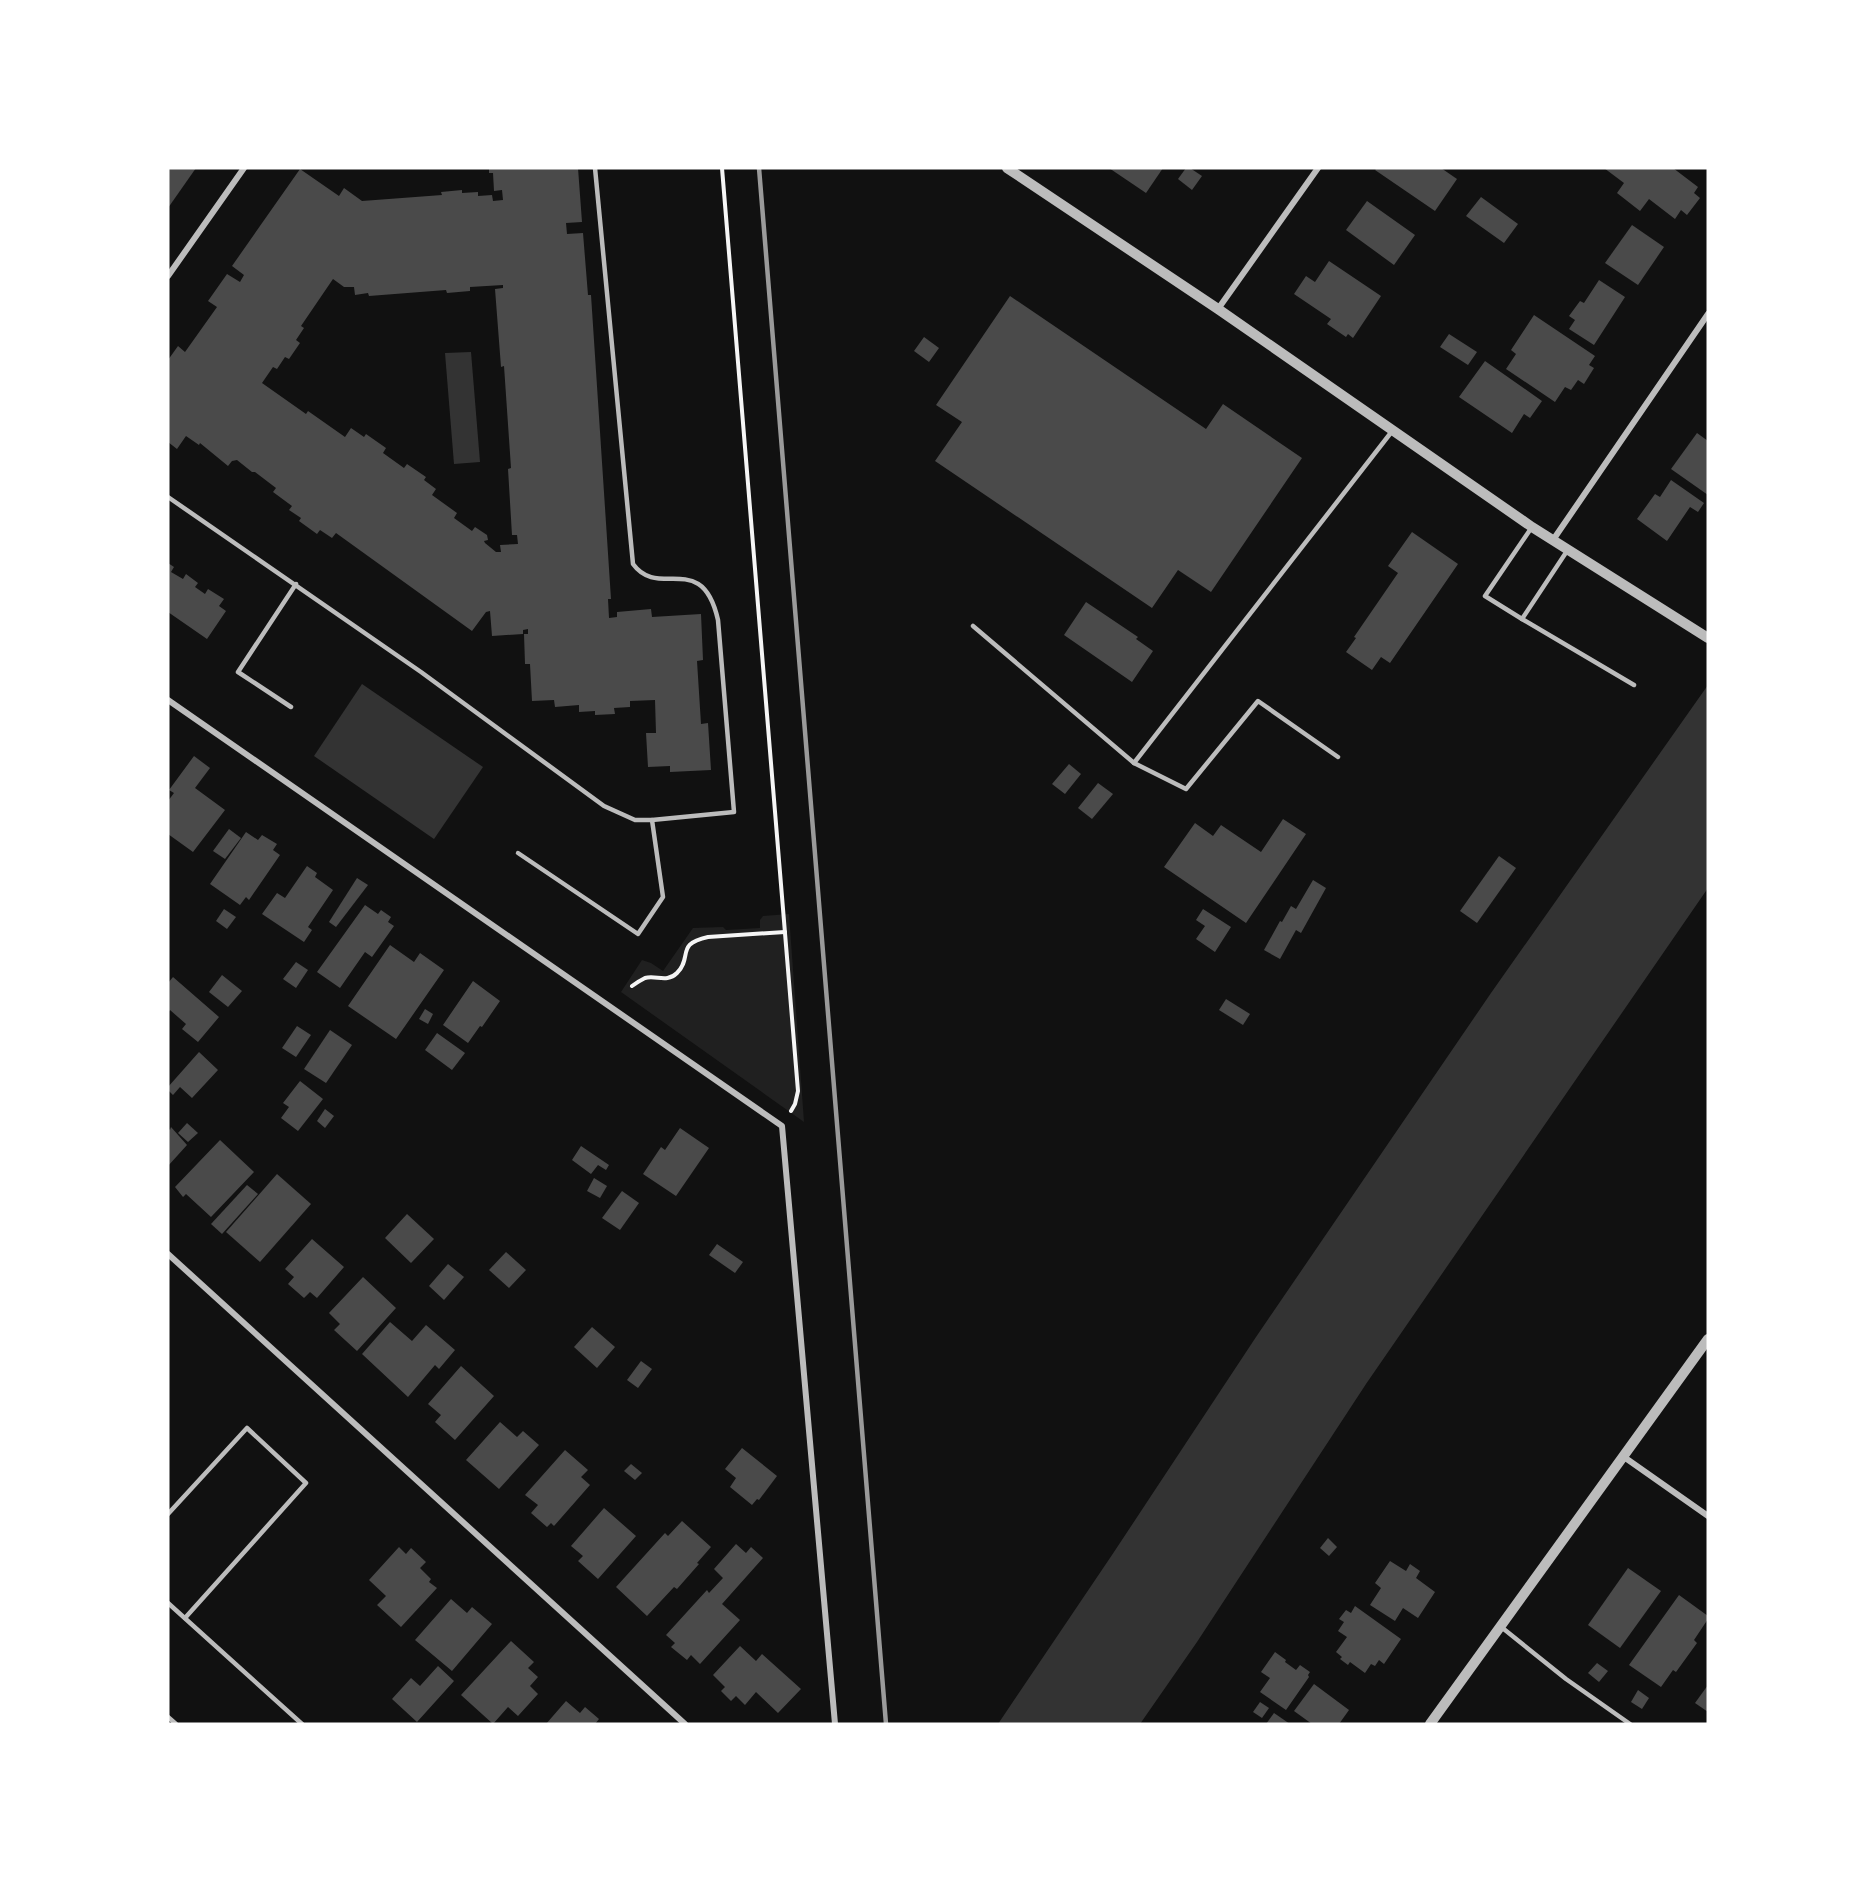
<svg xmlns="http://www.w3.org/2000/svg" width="1876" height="1892" font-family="Arial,sans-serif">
<rect width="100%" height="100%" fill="#111"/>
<polygon fill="#202020" points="789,914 804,1122 621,992 642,960 651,963 663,971 693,928 723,927 726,930 760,928 760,920 763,916"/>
<g fill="#333">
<polygon points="471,352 480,462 454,464 445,353"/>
<polygon points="362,684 483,767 434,839 314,756"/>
<polygon points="1708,685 1708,888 1366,1384 1197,1642 1140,1724 998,1724 1114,1552 1256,1337 1491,993"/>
</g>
<g fill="#4a4a4a" fill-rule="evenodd">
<polygon points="168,168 196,168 168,208"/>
<path d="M489 168H578L582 222 566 223 567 234 583 233 588 295H591L611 599H608L609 618 617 617V612L651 609 652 617 701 614 703 660 697 661 701 724 708 723 711 770 670 772V766L648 767 646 733H656L655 700 630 701V707L614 708 615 714 595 715V711L579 712V705L555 707 554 700 532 701 530 664H525L524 634H528V629L523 630V634L492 636 490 611 486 612 472 631 336 533 332 538 320 530 317 534 299 521 301 518 289 510 292 506 273 492 276 488 255 472H252L237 460 232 461 228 466 200 443 199 445 186 436 177 449 168 442V360L178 346 185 352 217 307 208 301 227 274 240 282 244 275 232 266 300 169 339 196 344 188 362 201 442 195 441 192 462 190V193L478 192V196L492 195 493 201 503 200 502 190 494 191 493 173H489ZM333 279 344 287H354L355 295 368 293 369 296 446 290 447 293 470 291V287L503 285V288L495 289 501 367 504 366 511 468 508 469 512 535H517L518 544 500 545 501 552H496L485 543 484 541 488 540 487 535 475 527 472 531 454 518 457 513 432 495 436 489 424 480 426 477 407 464 404 468 383 453 386 448 366 434 364 437 351 428 345 437 308 411 306 414 262 383 273 367 277 369 285 357 289 359 300 343 296 340 304 328 301 326Z"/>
<polygon points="1109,168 1163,168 1146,193"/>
<polygon points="1186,168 1190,168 1202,176 1192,190 1178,179"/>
<polygon points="1377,168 1441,168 1457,179 1435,211 1375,170"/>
<polygon points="1604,168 1673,168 1698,187 1694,193 1700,198 1687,215 1681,210 1675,219 1649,199 1640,211 1617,193 1624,183"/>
<polygon points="1481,197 1518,224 1504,243 1466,216"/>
<polygon points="1367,201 1415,235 1394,265 1346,230"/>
<polygon points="1632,225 1664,247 1638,285 1605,263"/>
<polygon points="1329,261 1381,296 1353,338 1348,334 1346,337 1327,324 1331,319 1294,294 1306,276 1315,282"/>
<polygon points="1599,280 1625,297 1594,345 1569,329 1575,320 1569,316 1580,301 1584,303"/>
<polygon points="1010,296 1206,429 1223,404 1302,458 1211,592 1178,570 1152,608 935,461 962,422 936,405"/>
<polygon points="1534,315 1595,356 1589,365 1594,368 1584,384 1578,380 1571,390 1565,387 1555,402 1506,369 1516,354 1511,350"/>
<polygon points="1449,334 1477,352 1468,365 1440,347"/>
<polygon points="924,337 939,348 929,362 914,351"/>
<polygon points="1485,361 1542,401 1530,418 1524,414 1512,433 1459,397"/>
<polygon points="1697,433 1708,441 1708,495 1671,469"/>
<polygon points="1671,480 1704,503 1698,512 1690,507 1667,541 1637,519 1655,494 1660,497"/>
<polygon points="1412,532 1458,564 1390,663 1381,657 1372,670 1346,652 1356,638 1354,637 1398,573 1388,566"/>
<polygon points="168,563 174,567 171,572 183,579 186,574 198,583 195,587 205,594 208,589 224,599 219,606 226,611 207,639 168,612"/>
<polygon points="1086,602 1138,637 1136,639 1153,651 1132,682 1064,635"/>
<polygon points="194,756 210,768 195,788 225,810 193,852 168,834 168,801 174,793 169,790"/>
<polygon points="1069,764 1081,774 1065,794 1052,784"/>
<polygon points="1098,783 1113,794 1092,819 1078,808"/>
<polygon points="1283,819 1306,834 1246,923 1164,867 1195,823 1213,836 1221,825 1261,852"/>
<polygon points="229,829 241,838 225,859 213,851"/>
<polygon points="246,832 258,840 262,835 277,844 273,850 280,855 249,900 246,897 240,905 210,884"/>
<polygon points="1499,856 1516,868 1477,923 1460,911"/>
<polygon points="307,866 317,873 315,877 333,890 308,927 312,930 304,942 262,914 277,893 285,898"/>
<polygon points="357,878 368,885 336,927 329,922"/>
<polygon points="1313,880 1326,888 1301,933 1296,930 1280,959 1264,950 1280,921 1282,922 1291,906 1296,909"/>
<polygon points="365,905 378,914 381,910 391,917 388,922 394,926 372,957 365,952 340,988 317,972"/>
<polygon points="224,909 236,917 227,929 216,921"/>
<polygon points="1203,909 1231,927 1215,952 1196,939 1205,926 1196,920"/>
<polygon points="390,945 414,962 420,953 444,970 396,1039 348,1006"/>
<polygon points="296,962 308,970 296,988 283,979"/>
<polygon points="222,975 242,991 228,1007 209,992"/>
<polygon points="173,977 219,1017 198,1042 182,1029 186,1024 170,1010 168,1013 168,983"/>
<polygon points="473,981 500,1001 482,1027 480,1026 468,1043 443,1025"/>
<polygon points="1226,999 1250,1014 1243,1025 1219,1010"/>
<polygon points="425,1009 433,1014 428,1024 419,1019"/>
<polygon points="297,1026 311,1035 296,1057 282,1048"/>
<polygon points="330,1030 352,1045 326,1083 304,1069"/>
<polygon points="437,1033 465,1053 452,1070 425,1050"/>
<polygon points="199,1052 218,1070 192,1098 180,1087 173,1095 168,1090 168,1087"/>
<polygon points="300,1081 323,1099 298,1131 281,1118 289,1107 283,1103"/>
<polygon points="325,1109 334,1116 325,1128 317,1121"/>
<polygon points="187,1123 198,1133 188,1142 178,1133"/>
<polygon points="171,1127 187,1145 168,1166 168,1128 170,1130"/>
<polygon points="680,1128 709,1148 676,1196 643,1174 661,1147 665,1150"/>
<polygon points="220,1140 254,1172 211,1217 186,1194 183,1197 175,1187"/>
<polygon points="581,1146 609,1165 606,1170 598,1165 591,1174 572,1160"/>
<polygon points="277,1174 311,1204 260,1262 226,1232"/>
<polygon points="594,1178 607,1186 600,1198 587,1191"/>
<polygon points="247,1185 258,1194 222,1234 211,1224"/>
<polygon points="622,1191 639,1203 620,1230 602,1218"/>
<polygon points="407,1214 434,1239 411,1263 385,1238"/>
<polygon points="312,1239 344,1267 317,1298 310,1292 304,1298 288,1284 294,1277 285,1269"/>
<polygon points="717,1244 743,1262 735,1273 709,1255"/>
<polygon points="506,1252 526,1270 509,1288 489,1270"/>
<polygon points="448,1264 464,1277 444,1300 429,1286"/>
<polygon points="363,1277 396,1308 357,1351 334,1330 340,1324 329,1313"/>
<polygon points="390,1322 412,1341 426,1325 455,1350 439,1369 435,1365 408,1397 362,1354"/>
<polygon points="592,1327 615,1347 597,1368 574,1347"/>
<polygon points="641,1361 652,1369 638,1388 627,1380"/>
<polygon points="461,1366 494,1396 455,1440 435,1422 441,1415 428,1404"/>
<polygon points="500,1422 517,1437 523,1431 539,1445 499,1489 466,1460"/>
<polygon points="742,1448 777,1476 759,1500 757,1499 752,1505 730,1487 736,1478 725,1469"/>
<polygon points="565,1450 588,1470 581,1477 590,1485 554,1526 551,1523 547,1527 531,1513 538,1505 525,1495"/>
<polygon points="631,1464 642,1473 635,1480 624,1471"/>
<polygon points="604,1508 636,1536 598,1579 578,1561 583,1556 571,1546"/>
<polygon points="682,1521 711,1547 697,1563 699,1564 677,1589 674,1587 647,1616 616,1587 665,1533 668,1536"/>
<polygon points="1328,1538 1337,1547 1329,1556 1320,1548"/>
<polygon points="736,1544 746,1553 751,1547 763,1558 722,1604 740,1620 700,1664 691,1655 687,1660 671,1647 675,1643 666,1635 707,1590 709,1593 723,1578 714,1569"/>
<polygon points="399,1547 406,1554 411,1548 426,1562 420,1568 431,1579 429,1582 437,1588 401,1627 377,1605 386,1596 369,1580"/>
<polygon points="1390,1561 1406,1571 1410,1564 1420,1571 1416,1578 1435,1592 1418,1618 1403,1608 1395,1621 1370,1605 1381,1588 1375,1583"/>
<polygon points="1628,1568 1661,1591 1620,1648 1588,1625"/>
<polygon points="1679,1595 1708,1616 1708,1619 1694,1640 1697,1643 1676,1672 1673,1670 1661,1687 1629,1665"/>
<polygon points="451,1599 467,1613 472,1607 492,1624 452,1671 415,1640"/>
<polygon points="1355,1606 1401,1639 1384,1664 1379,1660 1375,1666 1371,1664 1365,1673 1350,1662 1348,1665 1340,1659 1342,1657 1336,1652 1347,1637 1338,1631 1344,1622 1339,1619 1346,1610 1351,1613"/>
<polygon points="511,1641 534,1662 528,1668 538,1677 530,1686 538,1694 518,1716 508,1707 493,1724 461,1695"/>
<polygon points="740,1646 756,1661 762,1654 801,1689 778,1713 756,1692 745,1705 736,1696 731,1701 721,1691 725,1687 713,1675"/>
<polygon points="1275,1652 1286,1660 1285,1662 1296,1670 1300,1665 1310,1672 1308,1675 1309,1677 1286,1710 1260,1692 1270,1678 1261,1672"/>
<polygon points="1597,1663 1608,1671 1599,1682 1588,1673"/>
<polygon points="438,1666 454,1681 417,1722 392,1699 411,1678 420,1686"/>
<polygon points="1314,1684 1349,1710 1339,1724 1312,1724 1294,1711"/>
<polygon points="1708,1685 1708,1712 1695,1703"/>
<polygon points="1638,1690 1649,1698 1642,1709 1631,1702"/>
<polygon points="566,1701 580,1713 585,1707 599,1719 595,1724 546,1724"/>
<polygon points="1260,1702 1269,1708 1262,1718 1253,1712"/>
<polygon points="1274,1713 1290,1724 1266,1724"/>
</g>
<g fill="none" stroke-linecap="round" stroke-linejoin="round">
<g stroke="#f5f5f5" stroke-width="4">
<polyline points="722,168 798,1091 795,1104 791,1111"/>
<path d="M632 986C636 983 641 980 645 978 656 975 667 983 677 973 693 957 675 944 708 937L785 932"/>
</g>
<g stroke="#bcbcbc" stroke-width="4.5">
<path d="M168 497 421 672 604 806 635 820H652L734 812 718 620C702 549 659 600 633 564L595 168"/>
<polyline points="1567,551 1522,619 1634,685"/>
<polyline points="1522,619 1485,596 1532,527"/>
<polyline points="973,626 1134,763 1393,430"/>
<polyline points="291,707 238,672 296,584"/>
<polyline points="1134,763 1186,789 1258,701 1338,757"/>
<polyline points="518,853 638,934 663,897 652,820"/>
<polyline points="168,1514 247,1428 306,1483 185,1618"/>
<polyline points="168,1603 302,1724"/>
<polyline points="1500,1626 1566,1679 1630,1724"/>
<polyline points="168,1717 176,1724"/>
</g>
<g stroke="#bcbcbc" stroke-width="6">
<polyline points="168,276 244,168"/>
<polyline points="1218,309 1318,168"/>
<polyline points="1553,540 1708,314"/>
<polyline points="168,700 782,1126 835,1724"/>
<polyline points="168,1254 685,1724"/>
<polyline points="1624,1457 1708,1516"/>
</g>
<g stroke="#bcbcbc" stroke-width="10">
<polyline points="1007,168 1218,309 1532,527 1708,638"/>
<polyline points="1430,1724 1708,1339"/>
</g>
<polyline stroke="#9a9a9a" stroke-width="4.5" points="759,168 886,1724"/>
</g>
<rect width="1876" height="1892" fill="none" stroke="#ffffff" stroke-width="339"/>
</svg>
